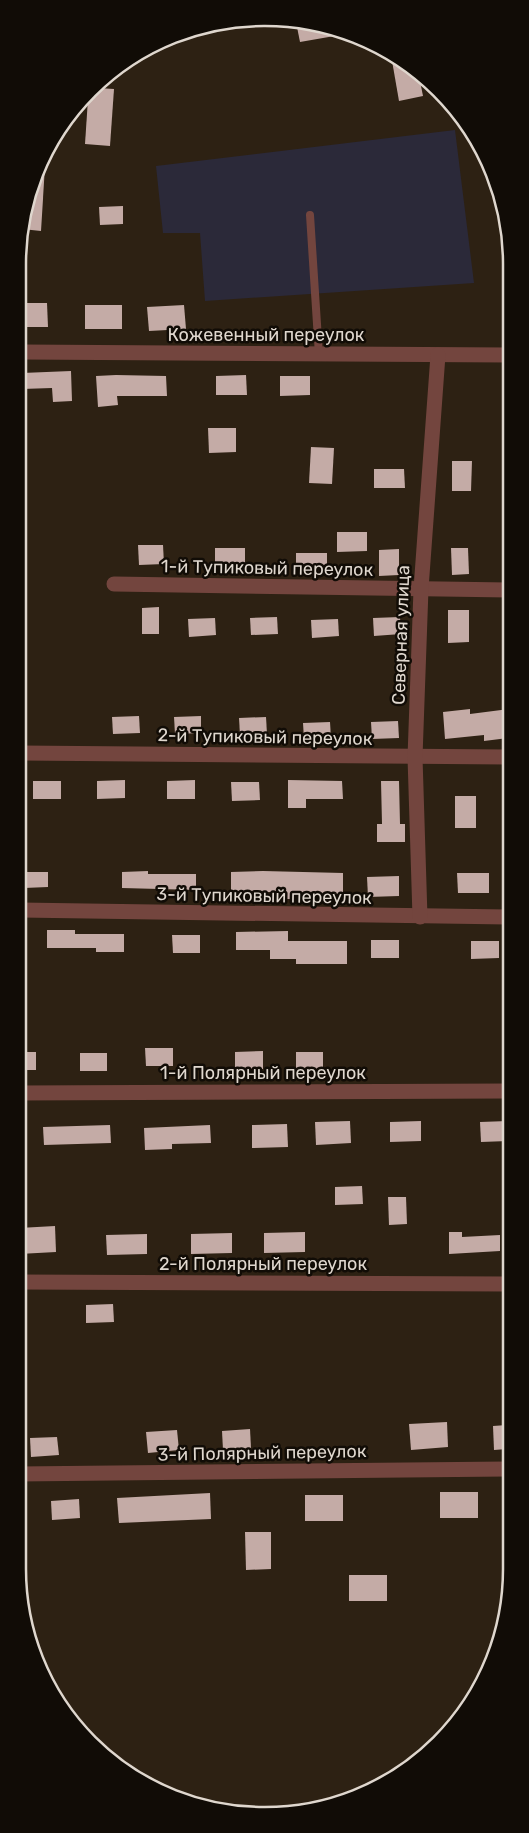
<svg xmlns="http://www.w3.org/2000/svg" width="529" height="1833" font-family="Rubik,sans-serif">
<rect width="100%" height="100%" fill="#2d2113"/>
<polygon fill="#2b2939" points="455,130 474,283 205,301 200,233 163,233 156,166"/>
<g fill="#c4aba6">
<polygon points="296,22 312,22 346,34 300,42"/>
<polygon points="391,55 419,76 423,96 399,101"/>
<polygon points="98,88 114,89 110,146 85,144 88,99"/>
<polygon points="43,166 45,166 41,231 22,229 22,217"/>
<polygon points="123,206 123,224 100,225 99,207"/>
<polygon points="22,303 47,303 48,327 22,327"/>
<rect x="85" y="305" width="37" height="24"/>
<polygon points="184,305 186,329 149,331 147,307"/>
<polygon points="71,371 72,401 53,402 52,388 22,389 22,373"/>
<polygon points="116,375 166,376 167,396 117,396 118,405 98,407 96,376"/>
<polygon points="246,375 247,395 216,395 216,376"/>
<polygon points="280,376 310,376 310,395 280,396"/>
<polygon points="208,428 236,428 236,452 209,453"/>
<polygon points="311,447 334,448 332,484 309,483"/>
<polygon points="452,461 472,461 471,491 452,491"/>
<polygon points="374,469 404,469 405,488 374,488"/>
<polygon points="337,532 367,532 367,551 337,552"/>
<polygon points="138,545 163,545 164,564 139,565"/>
<polygon points="215,548 245,548 245,567 215,568"/>
<polygon points="451,548 468,548 469,574 452,575"/>
<polygon points="399,549 399,575 379,576 379,550"/>
<rect x="296" y="553" width="31" height="19"/>
<polygon points="159,607 159,634 142,634 142,608"/>
<polygon points="448,610 469,610 469,642 448,643"/>
<polygon points="277,617 278,634 251,635 250,618"/>
<polygon points="400,617 401,634 374,636 373,618"/>
<polygon points="215,618 216,635 189,637 188,619"/>
<polygon points="338,619 339,636 312,638 311,620"/>
<polygon points="470,709 470,714 509,709 508,738 484,741 484,735 445,739 443,712"/>
<polygon points="139,716 140,733 113,734 112,717"/>
<polygon points="201,716 201,733 175,734 174,717"/>
<polygon points="266,717 267,734 240,735 239,718"/>
<polygon points="398,721 399,738 372,739 371,722"/>
<polygon points="330,722 331,739 304,740 303,723"/>
<polygon points="125,780 125,798 97,799 97,781"/>
<polygon points="195,780 195,799 167,799 167,781"/>
<polygon points="288,780 342,781 343,799 306,799 306,808 288,808"/>
<rect x="33" y="781" width="28" height="18"/>
<polygon points="381,781 399,781 400,824 405,824 405,842 377,842 377,824 382,824"/>
<polygon points="231,782 259,782 260,800 232,801"/>
<rect x="455" y="796" width="21" height="32"/>
<polygon points="148,871 148,874 196,874 196,890 122,888 122,872"/>
<polygon points="263,871 343,873 343,894 298,894 298,899 281,899 281,892 231,892 231,872"/>
<polygon points="24,872 48,872 48,887 24,888"/>
<polygon points="457,873 489,873 489,893 458,893"/>
<polygon points="399,876 399,896 368,897 367,877"/>
<polygon points="47,930 75,930 75,934 124,934 124,952 96,952 96,948 47,948"/>
<polygon points="288,931 288,941 347,941 347,964 296,964 296,959 270,959 270,950 236,950 236,932"/>
<polygon points="172,935 200,935 200,953 173,953"/>
<rect x="371" y="940" width="28" height="18"/>
<polygon points="471,941 499,941 499,958 471,959"/>
<polygon points="145,1048 173,1048 173,1066 146,1066"/>
<polygon points="263,1051 263,1069 235,1069 235,1052"/>
<rect x="19" y="1052" width="17" height="18"/>
<polygon points="296,1052 323,1052 323,1069 296,1070"/>
<rect x="80" y="1053" width="27" height="18"/>
<polygon points="350,1121 351,1143 316,1145 315,1122"/>
<polygon points="421,1121 421,1141 390,1142 390,1122"/>
<polygon points="508,1121 508,1141 481,1142 480,1122"/>
<polygon points="287,1124 288,1147 252,1148 252,1125"/>
<polygon points="110,1125 111,1143 44,1145 43,1127"/>
<polygon points="210,1125 211,1143 172,1144 172,1149 145,1150 144,1128"/>
<polygon points="362,1186 363,1204 335,1205 335,1187"/>
<polygon points="388,1197 406,1197 407,1224 389,1225"/>
<polygon points="55,1226 56,1252 19,1254 19,1228"/>
<polygon points="305,1232 305,1252 264,1253 264,1233"/>
<polygon points="449,1232 462,1232 462,1237 500,1235 500,1251 449,1254"/>
<polygon points="232,1233 232,1253 191,1254 191,1234"/>
<polygon points="147,1234 147,1254 107,1255 106,1235"/>
<polygon points="113,1304 114,1322 86,1323 86,1305"/>
<polygon points="447,1422 448,1447 411,1450 409,1424"/>
<polygon points="507,1425 507,1449 494,1450 493,1426"/>
<polygon points="250,1429 251,1448 223,1450 222,1431"/>
<polygon points="177,1430 179,1450 148,1453 146,1432"/>
<polygon points="57,1437 59,1455 31,1457 30,1438"/>
<rect x="440" y="1492" width="38" height="26"/>
<polygon points="210,1493 211,1519 119,1523 117,1498"/>
<rect x="305" y="1495" width="38" height="26"/>
<polygon points="79,1499 80,1518 52,1520 51,1501"/>
<polygon points="245,1532 271,1532 271,1569 246,1570"/>
<rect x="349" y="1575" width="38" height="26"/>
</g>
<g fill="none" stroke-linecap="round" stroke-linejoin="round">
<polyline stroke="#73453e" stroke-width="8" points="310,215 319,355"/>
<g stroke="#73453e" stroke-width="15">
<polyline points="22,352 509,355"/>
<polyline points="114,584 509,590"/>
<polyline points="20,753 508,757"/>
<polyline points="20,910 508,917"/>
<polyline points="420,917 415,757 421,589 438,355"/>
<polyline points="19,1093 508,1091"/>
<polyline points="18,1282 507,1284"/>
<polyline points="18,1474 507,1469"/>
</g>
</g>
<g text-anchor="middle" stroke-width="5" stroke-linejoin="round" paint-order="stroke">
<g font-size="18" fill="#dfd7ce" stroke="#110c06">
<text x="266" y="341">Кожевенный переулок</text>
<text transform="translate(267 568) rotate(1)" y="6">1-й Тупиковый переулок</text>
<text transform="translate(401 635) rotate(-88)" y="6">Северная улица</text>
<text transform="translate(265 737) rotate(1)" y="6">2-й Тупиковый переулок</text>
<text transform="translate(264 896) rotate(1)" y="6">3-й Тупиковый переулок</text>
<text x="263" y="1079">1-й Полярный переулок</text>
<text x="263" y="1270">2-й Полярный переулок</text>
<text transform="translate(262 1453) rotate(-1)" y="6">3-й Полярный переулок</text>
</g>
</g>
<path d="M0 0H529V1833H0ZM264 26H265A238 238 0 0 1 503 264V1569A238 238 0 0 1 265 1807H264A238 238 0 0 1 26 1569V264A238 238 0 0 1 264 26Z" fill="#110c06" fill-rule="evenodd"/>
<path fill="none" stroke="#dfd7ce" stroke-width="2.5" d="M264 26H265A238 238 0 0 1 503 264V1569A238 238 0 0 1 265 1807H264A238 238 0 0 1 26 1569V264A238 238 0 0 1 264 26Z"/>
</svg>
